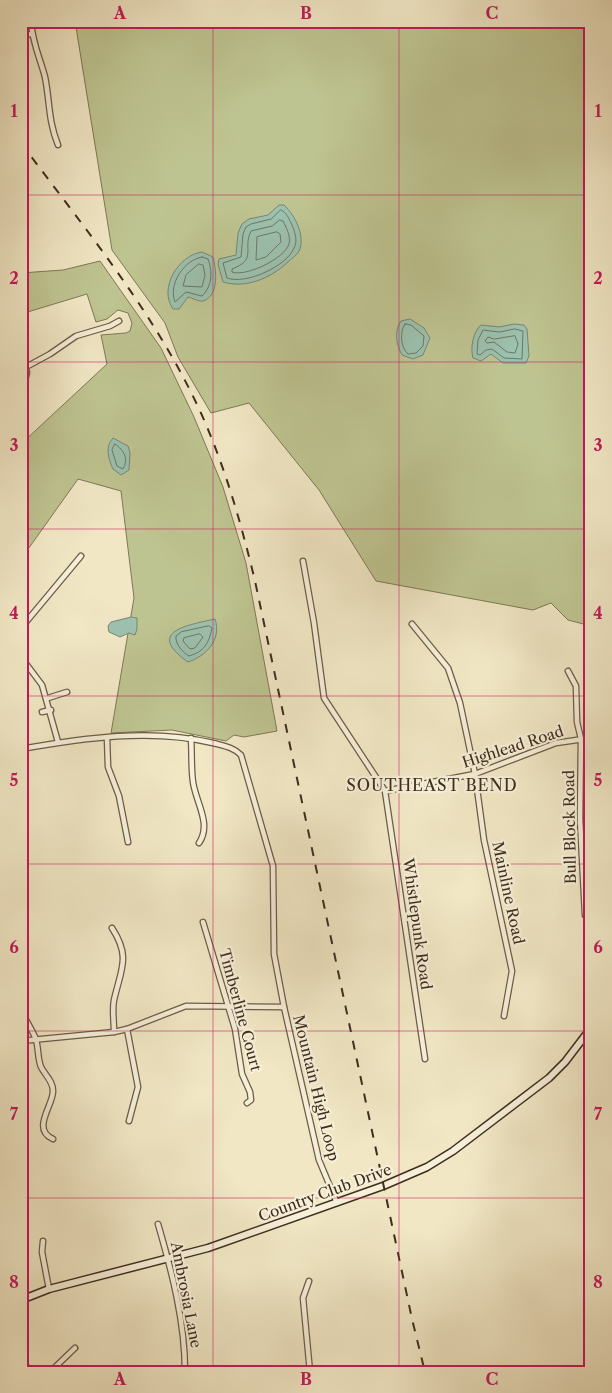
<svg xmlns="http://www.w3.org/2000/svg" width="612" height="1393" font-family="'Libre Caslon Text',serif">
<rect width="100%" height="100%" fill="#f1e7c5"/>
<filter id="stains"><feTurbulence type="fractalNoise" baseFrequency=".004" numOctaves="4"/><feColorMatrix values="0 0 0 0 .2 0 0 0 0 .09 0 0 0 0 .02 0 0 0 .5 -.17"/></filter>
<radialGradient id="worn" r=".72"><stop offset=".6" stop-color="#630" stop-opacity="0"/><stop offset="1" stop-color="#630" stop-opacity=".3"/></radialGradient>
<g fill="#bec491" stroke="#7e7856">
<polygon points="75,21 591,21 591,626 568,620 551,603 533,610 376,581 319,490 249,403 211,413 178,357 165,323 112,250"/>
<polygon points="100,261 161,348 194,417 223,487 246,563 277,731 244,737 234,735 226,741 172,730 111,733 134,598 121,491 78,479 21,559 21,444 107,364 101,335 126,333 130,331 132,323 128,313 118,310 107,319 96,322 87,294 21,314 21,273 63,270"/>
</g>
<g fill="#9cc1ae" stroke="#778674">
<path d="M279 205H284C295 215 306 237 299 251 297 255 291 259 288 262 271 278 246 289 223 282L218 264 219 259 236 255 238 233 242 224 249 219 268 215Z"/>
<path d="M202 252 213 257C216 268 220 296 203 301 199 302 193 298 188 297L179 309H173C158 288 179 255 202 252Z"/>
<path d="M410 319 424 328 430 338 423 355 413 359 402 355C396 344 394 331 401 321Z"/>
<path d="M514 324 524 325 527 329 529 356 526 363H503L491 354 481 361 473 358C470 348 473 332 481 325L499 327Z"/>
<path d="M113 438 128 446 130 453 129 470 121 475 113 469C108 458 105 447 113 438Z"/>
<polygon points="131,617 137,618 137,629 135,635 129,633 120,637 109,632 108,626 111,622"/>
<path d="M215 619C222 640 206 656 188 662 144 631 189 625 215 619Z"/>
</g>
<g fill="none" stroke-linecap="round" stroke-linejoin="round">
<g stroke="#6e7765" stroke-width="1">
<path d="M281 210C287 213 289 219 292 225 295 232 298 241 294 248 287 266 246 285 227 278L223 263 241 257 243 234 246 227 251 224 271 219Z"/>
<path d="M280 220 283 221C286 227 291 236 289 244 284 259 246 277 232 272V269C258 259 242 249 251 231L272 226Z"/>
<polygon points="277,232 280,234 281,242 266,257 256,260 257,237"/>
<path d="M202 257 208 259C213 273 212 286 202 296L186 292 175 302C168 284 184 260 202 257Z"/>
<polygon points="199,264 203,265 205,275 202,287 183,286 186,275"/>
<path d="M405 324 411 325 424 336 423 346 416 353 408 354C401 348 399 332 405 324Z"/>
<polygon points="515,329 523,331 522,359 504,358 492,349 486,350 480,355 477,354 478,340 483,330 499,332"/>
<polygon points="515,336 518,344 515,353 507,352 494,342 487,343 485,341 488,337 494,339"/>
<path d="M115 444C124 450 129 459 123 469L117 466 112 450Z"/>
<path d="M209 626 212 628C209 643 204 652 189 656 183 653 175 644 176 636L181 632Z"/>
<polygon points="200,634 203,637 195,648 190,649 183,641 184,638"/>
</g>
<defs>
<g id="street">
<path d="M31 21C32 42 40 58 45 77 50 102 48 120 58 145"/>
<polyline points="21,35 32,34"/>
<polyline points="21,363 27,372 25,381 21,385"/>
<polyline points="26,367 50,354 76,336 110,326 119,321"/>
<polyline points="303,561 314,623 324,698 385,791 425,1059"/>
<polyline points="412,624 448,668 460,703 475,774 484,840 512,971 504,1016"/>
<polyline points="21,628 81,556"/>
<polyline points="21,657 42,685 58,742"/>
<polyline points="568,671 576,686 577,722 581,739 580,819 585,915"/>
<polyline points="48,698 67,692"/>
<polyline points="42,712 51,710"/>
<polyline points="107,738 108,767 119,796 128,842"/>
<path d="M191 738C192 752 191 768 193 782 196 803 212 824 199 843"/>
<path d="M21 749C84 738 151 728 213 743 224 746 233 747 241 755L273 866 274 954 284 1007 319 1160 337 1203"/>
<polyline points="385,791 475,774 556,743 591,738"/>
<polyline points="203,922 235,1029 242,1074 250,1092 251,1100 247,1103"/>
<path d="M112 928C131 957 121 969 114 1000 112 1009 114 1021 114 1032"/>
<path d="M21 1010C25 1019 31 1028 35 1037 39 1046 37 1057 41 1067 45 1075 53 1081 53 1091 53 1106 31 1129 53 1139"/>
<polyline points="127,1029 138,1087 129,1121"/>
<polyline points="21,1041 114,1032 127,1029 186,1006 284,1007"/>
<path d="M158 1224C172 1272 185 1322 185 1372"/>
<polyline points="43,1241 42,1252 49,1289"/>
<polyline points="309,1281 303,1298 310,1372"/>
<polyline points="21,1362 33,1372"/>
<polyline points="50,1372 75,1348"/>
</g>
<polyline id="secondary" points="21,1300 49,1289 208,1248 383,1186 427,1167 453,1151 549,1078 565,1062 591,1028"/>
</defs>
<use href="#street" stroke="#6c5c46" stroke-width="7"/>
<use href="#secondary" stroke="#3f2d1c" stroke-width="9"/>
<use href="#street" stroke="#f6efd9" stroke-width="4.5"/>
<use href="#secondary" stroke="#f6efd9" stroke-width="6"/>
<path stroke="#3f2d1c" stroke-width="2" stroke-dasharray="9 9" stroke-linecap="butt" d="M21 143C85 229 155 313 200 411 225 466 241 523 255 581L412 1319 425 1372"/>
</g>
<path fill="none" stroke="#c2185b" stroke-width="1" stroke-opacity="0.55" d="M213 21V1372M399 21V1372M21 195H591M21 362H591M21 529H591M21 696H591M21 864H591M21 1031H591M21 1198H591"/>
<g text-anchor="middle" stroke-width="4.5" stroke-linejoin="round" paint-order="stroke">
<g font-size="15" fill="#3f2d1c" stroke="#f6efd9">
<text transform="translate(513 747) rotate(-18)" y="5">Highlead Road</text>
<text transform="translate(570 827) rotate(-91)" y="5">Bull Block Road</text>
<text transform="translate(508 893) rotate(78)" y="5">Mainline Road</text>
<text transform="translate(417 924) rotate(82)" y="5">Whistlepunk Road</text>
<text transform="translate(240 1010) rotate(75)" y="5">Timberline Court</text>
<text transform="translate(316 1088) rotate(76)" y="5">Mountain High Loop</text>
<text transform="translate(325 1193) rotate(-20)" y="5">Country Club Drive</text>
<text transform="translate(186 1295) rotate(79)" y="5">Ambrosia Lane</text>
</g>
<g font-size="16" letter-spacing="1" fill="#3f2d1c" stroke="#f6efd9">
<text x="432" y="791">SOUTHEAST BEND</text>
</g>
</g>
<rect width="612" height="1393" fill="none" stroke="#f1e7c5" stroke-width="55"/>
<rect x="28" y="28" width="556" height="1338" fill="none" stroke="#c2185b" stroke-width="2"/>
<g font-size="16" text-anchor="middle" font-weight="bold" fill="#c2185b">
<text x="120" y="19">A</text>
<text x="306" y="19">B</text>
<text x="492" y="19">C</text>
<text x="14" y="117">1</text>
<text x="598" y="117">1</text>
<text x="14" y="284">2</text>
<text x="598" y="284">2</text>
<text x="14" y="451">3</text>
<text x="598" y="451">3</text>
<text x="14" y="619">4</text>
<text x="598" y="619">4</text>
<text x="14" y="786">5</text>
<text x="598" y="786">5</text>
<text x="14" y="953">6</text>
<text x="598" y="953">6</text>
<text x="14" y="1120">7</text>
<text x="598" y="1120">7</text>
<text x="14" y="1288">8</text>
<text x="598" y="1288">8</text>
<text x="120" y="1385">A</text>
<text x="306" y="1385">B</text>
<text x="492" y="1385">C</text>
</g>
<rect width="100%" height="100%" filter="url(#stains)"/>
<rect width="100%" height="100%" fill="url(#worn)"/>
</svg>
